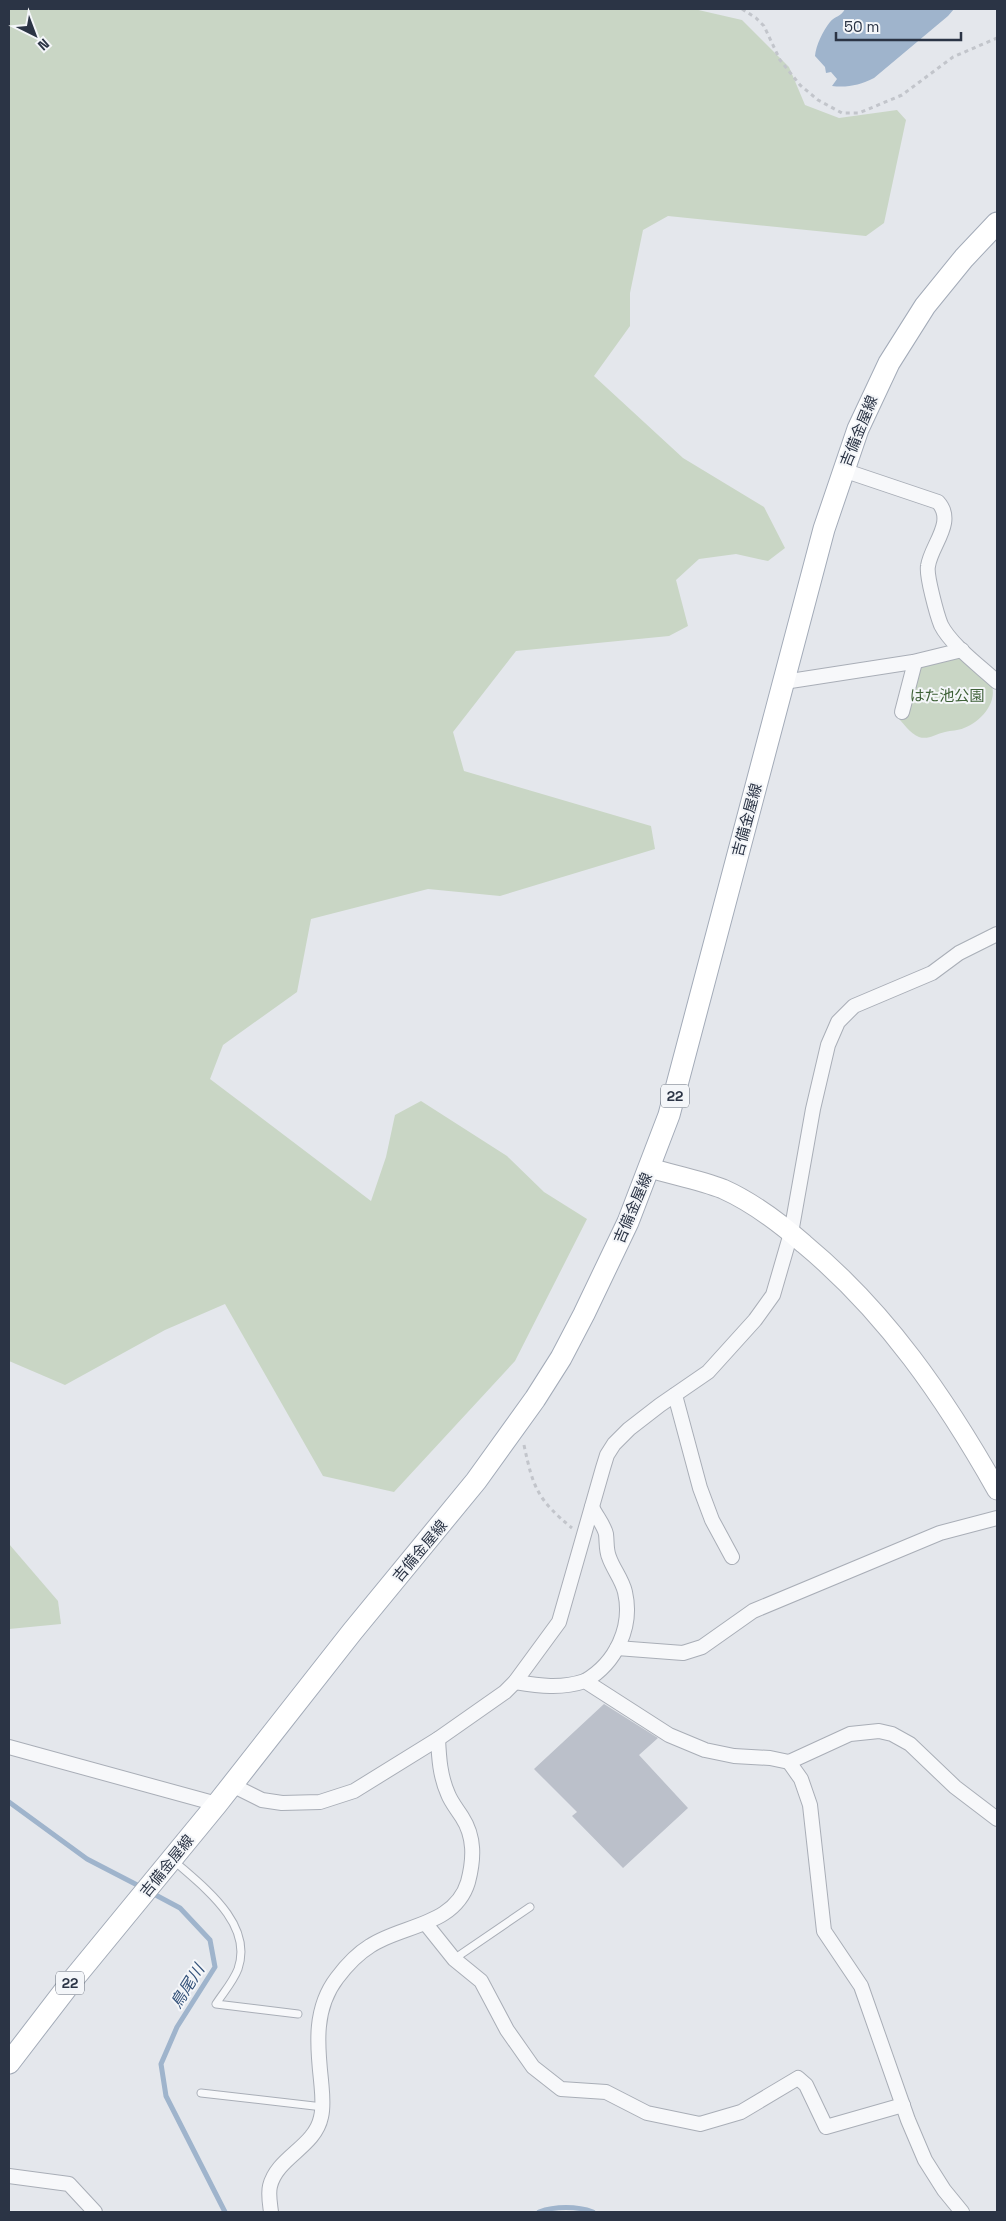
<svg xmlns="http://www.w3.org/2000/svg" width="1006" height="2221" font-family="'Space Grotesk','Noto Sans JP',sans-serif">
<rect width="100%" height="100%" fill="#e4e7ec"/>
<g fill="#c9d6c5">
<polygon points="9,9 694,9 742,20 789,67 805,105 839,118 897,110 906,120 884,223 866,236 668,216 643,230 630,293 630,326 594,376 683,458 764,507 785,548 768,561 736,554 699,559 676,580 688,626 669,636 516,651 453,732 464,771 651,826 655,849 500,896 428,889 311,919 297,992 223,1045 210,1079 371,1201 386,1157 395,1115 421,1101 507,1156 544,1192 587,1219 515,1361 394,1492 323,1476 225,1304 165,1330 65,1385 9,1361"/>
<path d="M956 658H961L992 686C997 704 980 722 964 728 958 731 951 730 945 732 936 734 928 740 919 737 909 733 904 723 896 716L908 668Z"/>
<polygon points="9,1544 58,1601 61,1624 9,1629"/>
</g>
<path fill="#9fb4cc" d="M845 9H954L948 16 874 78C860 85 847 88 832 86L837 79 831 72 826 73 825 67 815 56C816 45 823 31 830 22 835 16 841 17 845 9Z"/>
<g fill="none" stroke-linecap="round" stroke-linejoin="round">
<g stroke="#9fb4cc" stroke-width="5">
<polyline points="9,1802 87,1859 143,1888"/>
<polyline points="150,1892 180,1908 210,1940 215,1967 177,2027 161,2064 166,2096 225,2212"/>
<path d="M539 2212C555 2206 577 2206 593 2212"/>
</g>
</g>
<polygon fill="#bbc0ca" points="604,1704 658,1738 639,1755 688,1808 623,1868 572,1816 577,1812 534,1769"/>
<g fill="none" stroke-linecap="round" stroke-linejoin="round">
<defs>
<g id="lane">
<path d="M173 1860C202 1886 254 1923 238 1969 233 1982 223 1993 216 2004L298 2014"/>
<polyline points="454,1959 530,1907"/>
<polyline points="201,2093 323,2107"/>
</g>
<g id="street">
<path d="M843 470 938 502C956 522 931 545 928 566 926 575 937 615 941 625 951 645 981 667 997 682"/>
<polyline points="784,682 913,662 962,650"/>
<polyline points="902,712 915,662"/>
<polyline points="675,1395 700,1488 712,1520 732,1557"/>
<polyline points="617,1648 683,1653 702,1647 753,1611 940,1533 997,1518"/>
<path d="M585 1681C616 1663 633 1627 625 1592 622 1579 613 1569 609 1557 606 1550 607 1542 606 1534 604 1525 596 1516 592 1507"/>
<path d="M515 1682C540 1686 561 1689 585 1681L669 1735 705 1750 734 1756 770 1758 789 1762 850 1734 879 1731 892 1734 910 1744 955 1787 997 1819"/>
<polyline points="9,1747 217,1804"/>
<polyline points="789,1762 801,1779 810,1805 824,1931 861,1986 908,2120 925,2160 944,2190 962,2212"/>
<polyline points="232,1785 262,1800 282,1803 320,1802 354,1791 438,1739 505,1692 515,1682 559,1622 603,1468 607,1455 614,1444 629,1429 660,1405 708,1372 755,1320 773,1295 791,1233 813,1109 828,1045 838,1022 854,1006 932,973 959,953 997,934"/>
<polyline points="426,1924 454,1959 481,1981 507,2030 533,2067 561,2089 606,2092 647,2113 700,2124 741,2112 798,2078 806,2085 826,2127 903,2105"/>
<polyline points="9,2176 69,2184 95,2212"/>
<path d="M271 2212C270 2204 268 2194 270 2186 277 2157 315 2147 321 2117 324 2105 322 2092 321 2080 317 2044 314 2008 337 1978 346 1966 357 1954 370 1946 401 1925 455 1926 468 1882 474 1859 475 1837 462 1817 457 1809 451 1802 448 1794 440 1776 439 1758 438 1739"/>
</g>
<path id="secondary" d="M650 1168C673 1175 700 1180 723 1189 752 1202 780 1223 804 1244 886 1312 945 1398 997 1490"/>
<polyline id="primary" points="9,2063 75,1977 217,1804 352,1632 476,1481 535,1399 561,1358 584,1314 628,1222 669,1115 824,529 858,429 889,363 925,306 964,258 997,223"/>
</defs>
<use href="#lane" stroke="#a9aeb7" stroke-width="9"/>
<use href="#street" stroke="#a9aeb7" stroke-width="16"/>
<use href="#secondary" stroke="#a9aeb7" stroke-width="21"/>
<use href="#primary" stroke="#a3abb8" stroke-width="23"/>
<g stroke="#c2c5cb" stroke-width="3" stroke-dasharray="4 4" stroke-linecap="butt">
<polyline points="742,9 756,18 764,26 780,60 800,85 818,100 842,113 859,113 902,95 953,57 997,38"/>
<path d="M524 1445C533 1488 538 1500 572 1528"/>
</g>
<use href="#lane" stroke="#f7f8fa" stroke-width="7"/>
<use href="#street" stroke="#f7f8fa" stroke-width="14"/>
<use href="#secondary" stroke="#fff" stroke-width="19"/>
<use href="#primary" stroke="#fff" stroke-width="21"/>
</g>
<g text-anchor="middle" stroke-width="4" stroke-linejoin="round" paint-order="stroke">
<g fill="#f4f6f9" stroke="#676e7b" stroke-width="1">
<rect x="661" y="1084.5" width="28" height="23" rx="4"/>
<rect x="56" y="1971.5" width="28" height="23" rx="4"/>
</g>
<g font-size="14" font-weight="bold" fill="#2b3445">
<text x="675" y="1101">22</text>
<text x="70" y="1988">22</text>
</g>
<g font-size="15" fill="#2b3445" stroke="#f4f6f9">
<text transform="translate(859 431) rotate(-68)" y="5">吉備金屋線</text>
<text transform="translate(747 820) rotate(-75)" y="5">吉備金屋線</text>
<text transform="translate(633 1208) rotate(-67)" y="5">吉備金屋線</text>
<text transform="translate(420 1551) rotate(-50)" y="5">吉備金屋線</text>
<text transform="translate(167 1866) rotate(-51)" y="5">吉備金屋線</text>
</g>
<g font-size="15" fill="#3f6138" stroke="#f4f6f9">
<text x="947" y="701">はた池公園</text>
</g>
<g font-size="16" font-style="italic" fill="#34527a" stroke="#f4f6f9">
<text transform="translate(187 1986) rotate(-58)" y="6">鳥尾川</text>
</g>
</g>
<rect width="1006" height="2221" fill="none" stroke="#2b3445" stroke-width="20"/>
<g transform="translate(35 35) rotate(138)" stroke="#f4f6f9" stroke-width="4" paint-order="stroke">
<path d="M0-4L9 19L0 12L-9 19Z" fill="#2b3445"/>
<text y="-8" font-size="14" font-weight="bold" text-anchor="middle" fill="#2b3445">N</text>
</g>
<path d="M836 32v8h125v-8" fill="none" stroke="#2b3445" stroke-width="2.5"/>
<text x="844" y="32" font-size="15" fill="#2b3445" stroke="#f4f6f9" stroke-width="4" paint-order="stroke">50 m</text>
</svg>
